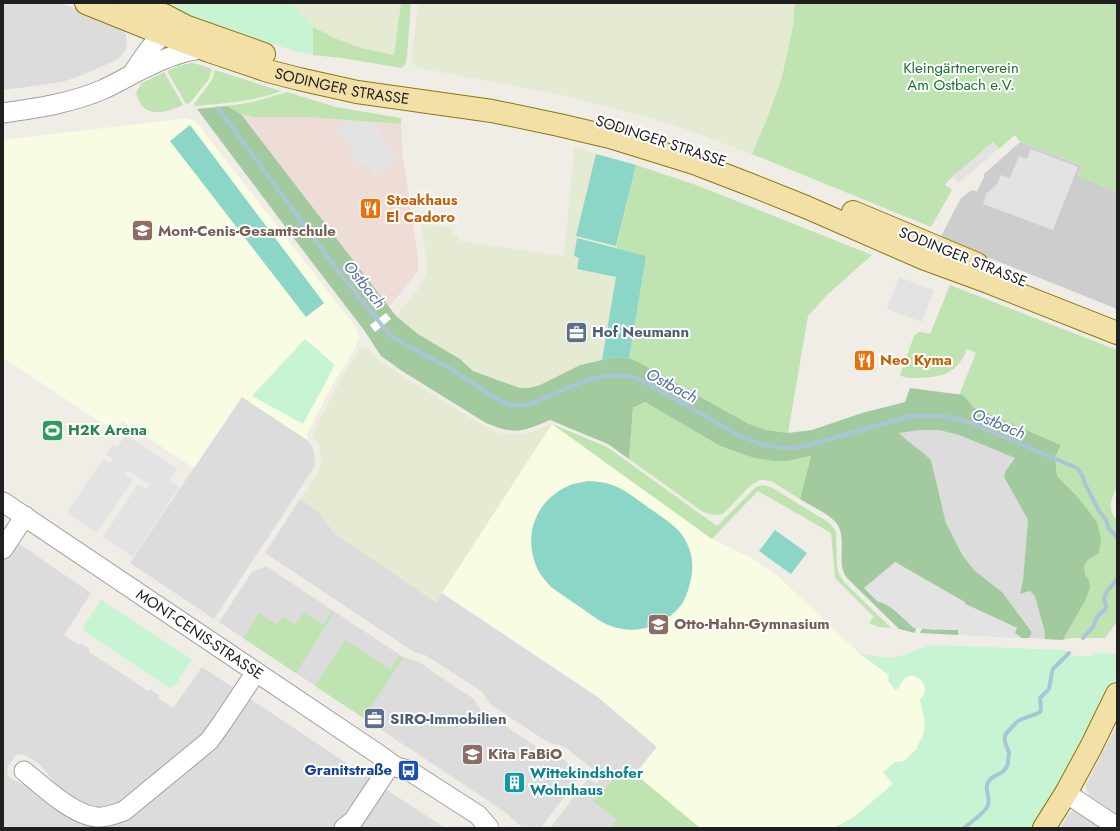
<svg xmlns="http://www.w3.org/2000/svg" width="1120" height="831" font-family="Jost,sans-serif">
<rect width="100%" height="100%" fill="#efede6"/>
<g fill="#dddcdc">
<polygon points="3,3 61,3 117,25 123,29 126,35 127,42 126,49 122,55 117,60 77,77 62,82 4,90 3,73"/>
<polygon points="242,396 307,440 311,445 314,452 315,463 313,469 214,619 130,563"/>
<polygon points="920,430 939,430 959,435 1016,458 1005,472 1004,477 1028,520 1023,580 1020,594 1030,591 1036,596 1044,629 1045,639 1029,638 1032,631 1002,592 975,571 963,556 946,523 931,460 898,433"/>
<polygon points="300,499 318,511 335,534 387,569 436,602 442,593 598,697 657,747 636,774 700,828 550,828 587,780 590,779 596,784 602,777 565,747 549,743 490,704 481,691 425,655 414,652 265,553"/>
<polygon points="15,541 91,593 64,635 79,645 81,643 90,649 89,652 148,691 150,689 160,696 158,698 173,708 202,667 237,690 212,728 204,736 129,800 121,805 110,810 101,811 89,810 72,801 68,798 38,763 23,754 16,755 8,766 7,773 9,777 92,823 98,824 109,821 127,814 134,809 214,742 246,696 373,781 348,818 335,828 3,828 3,560"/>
<polygon points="266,566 403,657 420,662 436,674 474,699 480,709 485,712 546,753 557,754 577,771 578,778 541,828 523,828 505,812 219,622 252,572"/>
<polygon points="1117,725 1117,815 1089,795 1086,788 1086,784"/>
<polygon points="381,786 445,828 352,828"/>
<polygon points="1073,810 1077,810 1106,828 1060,828 1069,814"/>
</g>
<polygon fill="#eedcd7" points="241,114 253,117 307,117 401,124 403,159 418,257 418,271 389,307"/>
<g fill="#f7fce2">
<polygon points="188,118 197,123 351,321 357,329 359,337 356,347 332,386 307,433 307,440 242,397 194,468 122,421 115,432 4,358 3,359 3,140"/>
<polygon points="552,424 712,539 755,560 781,579 860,654 889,675 899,688 900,683 906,677 911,675 919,678 924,683 925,688 923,697 920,699 925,722 923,736 917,747 917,749 904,761 883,772 893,784 854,817 834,828 700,828 635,774 657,747 598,697 442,593"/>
</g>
<polygon fill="#cdcdcd" points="1020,142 1082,166 1078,176 1117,192 1117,309 967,249 941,236 961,198 972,190 977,191 984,177 984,174"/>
<g fill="#e5ebd3">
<polygon points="291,3 401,3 394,55 361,48 336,39 313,27"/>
<polygon points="418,3 795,3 793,26 782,77 768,116 752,154 671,124 562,95 418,68 415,66 412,63 411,53 414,42"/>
<polygon points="573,147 636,165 616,248 646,256 629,359 616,357 602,360 580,365 540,385 529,388 520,388 473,371 460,359 418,334 396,316 419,288 426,274 427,260 421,224 454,228 453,234 459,236 458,240 459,241 564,256 574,151"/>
<polygon points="363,347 368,348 377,358 400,375 484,426 500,433 516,435 532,432 552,424 436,602 335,534 318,511 300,499 317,474 321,463 320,450 317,442 312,436 313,432 346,370 360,349"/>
</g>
<g fill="#c0e4b1">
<polygon points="401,3 411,3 407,56 406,63 402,68 342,58 313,55 313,27 337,39 361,48 394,55"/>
<polygon points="795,3 1117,3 1117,192 1078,176 1082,166 1020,142 1015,135 999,149 998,149 997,146 993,142 949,180 945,185 952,190 931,227 752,154 768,116 782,77 793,26"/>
<polygon points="191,63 197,64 212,69 209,79 190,103 186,104 167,71 178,66"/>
<path d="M215 70 281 91C253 102 224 103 195 106L194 104 212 80Z"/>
<path d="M164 72 183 105C172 110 153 117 143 107 140 104 138 98 136 93L141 84 144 82Z"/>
<polygon points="287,92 336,107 401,118 401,124 307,117 253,117 241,114 227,106 253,102"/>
<polygon points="636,165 696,185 872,255 827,295 808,316 788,433 766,430 747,423 642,364 629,359 646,256 616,248"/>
<path d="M950 285 1117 350V486C1112 498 1106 509 1117 520V622L1105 638H1071L1063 640 1085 601 1089 580C1079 566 1086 561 1099 553L1076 495 1057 476 1055 457 1061 445 973 407 963 395H959L976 353 967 349C957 374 943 377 918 378 912 378 905 379 900 375L914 336C919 330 923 332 930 334Z"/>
<polygon points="645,402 720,446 754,458 773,461 787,461 811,456 800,499 771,481 764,480 760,480 751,485 723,514 713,515 703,512 629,459 633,408"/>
<polygon points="552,424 607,447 717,526 756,487 763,485 771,487 828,522 833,527 836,532 837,566 839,574 844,582 891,628 879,627 869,623 874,617 835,578 831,533 758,491 712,539"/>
<polygon points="332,611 334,613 296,673 243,638 259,613 276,624 284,617 295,624 304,612 323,625"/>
<polygon points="345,640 390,669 399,656 403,658 364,718 315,686"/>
<polygon points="630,769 635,774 700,828 611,828 617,820 593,801 597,796 599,796 614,779 618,781"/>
</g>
<g fill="#a3ca9f">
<path d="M227 106 241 114 396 316 418 334 460 359 473 371 520 388H529L540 385 580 365 602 360 616 357 631 359 642 364 747 423 766 430 788 433 812 430 862 413 905 402 910 388 963 395 973 407 1061 445 1055 457 1057 476 1076 495 1097 522 1101 539 1099 553 1088 560 1084 566 1085 574 1089 580 1090 588 1085 601 1063 640 1045 639 1044 629 1035 596 1030 591 1020 594 1023 580 1028 520 1004 477 1005 472 1015 458 959 435 939 430H920L899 433C909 443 921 450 931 460L946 523 963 556 975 571 1002 592 1032 632 1029 638H1019L1021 637 1014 633 1017 628 965 604 895 562 878 602C889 602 905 620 914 628H916L915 633 899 629 847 578C835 563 848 540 837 524 831 515 809 505 800 499L811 456 787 461H773L754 458 720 446 645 402 633 408 629 459 608 444 550 420C522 432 515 435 486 423L402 371 381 356 364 330 308 257 197 109Z"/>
<polygon points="922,629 958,630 958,635 920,633"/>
</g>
<g fill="#c7f4d3">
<path d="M158 3H291L313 27V55C260 43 209 21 158 3Z"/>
<polygon points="305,339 335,365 303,424 252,396"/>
<polygon points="101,600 192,660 175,685 171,687 168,687 84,631 83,627"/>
<path d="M931 645 1064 650 1074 656H1092L1093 653 1117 654V673L1106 699 1069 770 1032 828H834L854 817 893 784 883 772 895 762 904 761 917 749V747L923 736 925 722 920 699C937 685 907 661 899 688L895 690 888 681 889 675 860 654 892 658 904 655Z"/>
</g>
<g fill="#8cd6c7">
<polygon points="190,125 324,303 306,317 170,141"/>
<polygon points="596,154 636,165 616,246 576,236"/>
<polygon points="577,238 646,256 629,359 616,357 602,360 616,277 577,269 579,258 574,256"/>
<path d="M588 481C615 482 624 490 645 505 654 512 669 521 677 529 681 533 686 540 688 546 693 556 693 569 691 579 689 587 687 595 683 602 668 625 638 636 611 626 602 623 594 617 586 611 574 603 562 595 551 587 546 581 541 576 538 570 521 535 537 497 573 484 578 483 583 482 588 481Z"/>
<polygon points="775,530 807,553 791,574 759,551"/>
</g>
<g fill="#e3e3e3">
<polygon points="348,121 374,123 399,161 375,177 367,164 362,167 335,129"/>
<polygon points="993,142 998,149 959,183 953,177"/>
<polygon points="1031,149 1078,167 1053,230 983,204 986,194 997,184 1001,175 1010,178 1019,156 1027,159"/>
<polygon points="899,277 934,290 922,322 887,309"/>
<polygon points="126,435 177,469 169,481 179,487 133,557 103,537 138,484 146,489 150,485 128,470 124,474 133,480 97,533 67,513 103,459 110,463 113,459 106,454 113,445 117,447"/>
<polygon points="895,562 965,602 965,604 1017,628 1015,633 1021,637 1019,638 958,635 958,630 937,629 937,630 914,628 892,608 883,602 878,602 864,588"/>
</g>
<polygon fill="#fff" points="386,313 391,319 375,332 370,325"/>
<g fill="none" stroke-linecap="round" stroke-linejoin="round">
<g stroke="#abc5d8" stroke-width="4">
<path d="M218 108 338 271 389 334 402 343 449 368 502 402C511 405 521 407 530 404 535 403 541 399 547 397 576 385 609 366 641 380L740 436 763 445 787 448 805 446 915 415 947 417 969 422 1077 468 1083 477 1084 482 1099 511 1106 520 1109 529 1117 537"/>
<polyline points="1083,638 1093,627 1097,617 1105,609 1106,606 1104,598 1106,593 1117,579"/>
<path d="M964 828C970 823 986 812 988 805 991 797 983 788 989 781 994 773 1005 776 1008 763 1008 760 1009 756 1009 753 1008 748 1003 742 1005 736 1006 733 1011 728 1013 726 1021 716 1030 718 1040 712L1041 708 1040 698 1049 689 1052 672 1053 669 1069 653"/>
</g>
<defs>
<g id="minor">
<path d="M132 74C145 56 154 36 177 28"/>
<path d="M3 113C38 108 72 103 104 89 129 77 152 62 179 54 186 51 195 50 203 49"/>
<path id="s1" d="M3 502 378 754 396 767 408 770 478 815 489 828"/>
<polyline points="3,549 25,516"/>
<path d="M24 771C41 785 74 816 97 817 106 818 115 814 124 811L209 741 222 723 256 672"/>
<polyline points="1066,793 1117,827"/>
<polyline points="344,828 353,821 391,764"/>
</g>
<g id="major">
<path id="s2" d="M86 3 163 34 209 51 268 71 299 79 357 92 492 111 559 125 610 137 694 163 746 183 806 207 925 259 988 282 1117 333"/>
<polyline points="130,3 164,15 185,26 264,54"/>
<polyline points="853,212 977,264"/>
<polyline points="1044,828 1066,793 1091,747 1117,694"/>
</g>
</defs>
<use href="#minor" stroke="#a0a0a0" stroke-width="21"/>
<use href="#major" stroke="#8b790e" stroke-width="24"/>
<use href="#minor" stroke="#fff" stroke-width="19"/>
<use href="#major" stroke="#f3e0a7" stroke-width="22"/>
</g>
<defs>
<symbol id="restaurant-square" viewBox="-11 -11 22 22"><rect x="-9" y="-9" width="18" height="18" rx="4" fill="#e8710a" stroke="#fff"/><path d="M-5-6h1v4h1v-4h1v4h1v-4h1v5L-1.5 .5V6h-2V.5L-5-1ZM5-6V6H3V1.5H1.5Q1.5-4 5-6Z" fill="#fff"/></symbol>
<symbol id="school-square" viewBox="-11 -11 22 22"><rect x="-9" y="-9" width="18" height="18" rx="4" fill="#8d6e63" stroke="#fff"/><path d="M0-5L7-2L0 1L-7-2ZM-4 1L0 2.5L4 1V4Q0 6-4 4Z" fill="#fff"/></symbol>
<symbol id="office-square" viewBox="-11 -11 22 22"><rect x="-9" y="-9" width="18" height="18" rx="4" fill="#5c6f8a" stroke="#fff"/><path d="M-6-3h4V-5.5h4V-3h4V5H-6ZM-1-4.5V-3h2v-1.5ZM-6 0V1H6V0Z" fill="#fff"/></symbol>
<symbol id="stadium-square" viewBox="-11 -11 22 22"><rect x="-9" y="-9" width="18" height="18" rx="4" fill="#2e9e5b" stroke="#fff"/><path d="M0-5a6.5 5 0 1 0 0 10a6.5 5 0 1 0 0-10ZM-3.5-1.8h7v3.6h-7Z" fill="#fff"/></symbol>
<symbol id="bus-square" viewBox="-11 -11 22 22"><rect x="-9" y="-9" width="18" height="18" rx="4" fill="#1a4fb4" stroke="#fff"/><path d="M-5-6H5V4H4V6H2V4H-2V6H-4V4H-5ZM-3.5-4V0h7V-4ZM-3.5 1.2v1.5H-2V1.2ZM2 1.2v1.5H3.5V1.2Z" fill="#fff"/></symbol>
<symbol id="building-square" viewBox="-11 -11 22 22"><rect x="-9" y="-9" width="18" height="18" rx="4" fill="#0f9aa8" stroke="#fff"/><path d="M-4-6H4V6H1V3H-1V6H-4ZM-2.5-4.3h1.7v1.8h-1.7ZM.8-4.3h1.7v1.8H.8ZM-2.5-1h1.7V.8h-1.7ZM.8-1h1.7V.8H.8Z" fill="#fff"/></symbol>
</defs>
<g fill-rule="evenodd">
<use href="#restaurant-square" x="358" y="196" width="25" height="25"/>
<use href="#school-square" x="130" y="218" width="25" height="25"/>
<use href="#office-square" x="564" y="320" width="25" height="25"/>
<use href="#restaurant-square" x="852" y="348" width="25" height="25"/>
<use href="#stadium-square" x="40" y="418" width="25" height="25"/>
<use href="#school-square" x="646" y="612" width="25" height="25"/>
<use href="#office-square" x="362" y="706" width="25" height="25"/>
<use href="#school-square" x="460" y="742" width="25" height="25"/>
<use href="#bus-square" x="396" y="758" width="25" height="25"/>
<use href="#building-square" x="502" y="770" width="25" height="25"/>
</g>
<g text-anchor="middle" stroke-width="4" stroke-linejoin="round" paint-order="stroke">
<g font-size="15" fill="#16732f" stroke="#fff">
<text x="961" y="73">Kleingärtnerverein<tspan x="961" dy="17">Am Ostbach e.V.</tspan></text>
</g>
<g font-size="15" fill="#1f1f1f" stroke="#fff">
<text dy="5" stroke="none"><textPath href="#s2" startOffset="270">SODINGER STRASSE</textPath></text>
<text transform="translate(661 141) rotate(18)" y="5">SODINGER STRASSE</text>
<text transform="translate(963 257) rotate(22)" y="5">SODINGER STRASSE</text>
<text dy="5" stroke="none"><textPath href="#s1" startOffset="237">MONT-CENIS-STRASSE</textPath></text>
</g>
<g font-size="15" font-weight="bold" fill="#c56008" stroke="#fff" text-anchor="start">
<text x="386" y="205">Steakhaus<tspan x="386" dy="17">El Cadoro</tspan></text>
<text x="880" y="365">Neo Kyma</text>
</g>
<g font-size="15" font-weight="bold" fill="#785e54" stroke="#fff" text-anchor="start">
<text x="158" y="236">Mont-Cenis-Gesamtschule</text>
<text x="674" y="629">Otto-Hahn-Gymnasium</text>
<text x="488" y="759">Kita FaBiO</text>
</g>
<g font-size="15" font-weight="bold" fill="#4e5e75" stroke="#fff" text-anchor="start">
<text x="592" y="337">Hof Neumann</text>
<text x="390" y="724">SIRO-Immobilien</text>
</g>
<g font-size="15" font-weight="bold" fill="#27864d" stroke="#fff" text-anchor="start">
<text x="68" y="435">H2K Arena</text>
</g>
<g font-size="15" font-weight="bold" fill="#164399" stroke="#fff" text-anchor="end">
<text x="392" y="775">Granitstraße</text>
</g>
<g font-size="15" font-weight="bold" fill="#0d838f" stroke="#fff" text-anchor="start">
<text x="530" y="778">Wittekindshofer<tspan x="530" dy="17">Wohnhaus</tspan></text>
</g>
<g font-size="16" font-style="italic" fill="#546ea5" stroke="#fff">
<text transform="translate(365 284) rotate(51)" y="6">Ostbach</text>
<text transform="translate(672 385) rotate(28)" y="6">Ostbach</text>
<text transform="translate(999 423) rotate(22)" y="6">Ostbach</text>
</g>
</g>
<rect width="1120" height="831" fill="none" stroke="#1f1f1f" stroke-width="8"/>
</svg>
